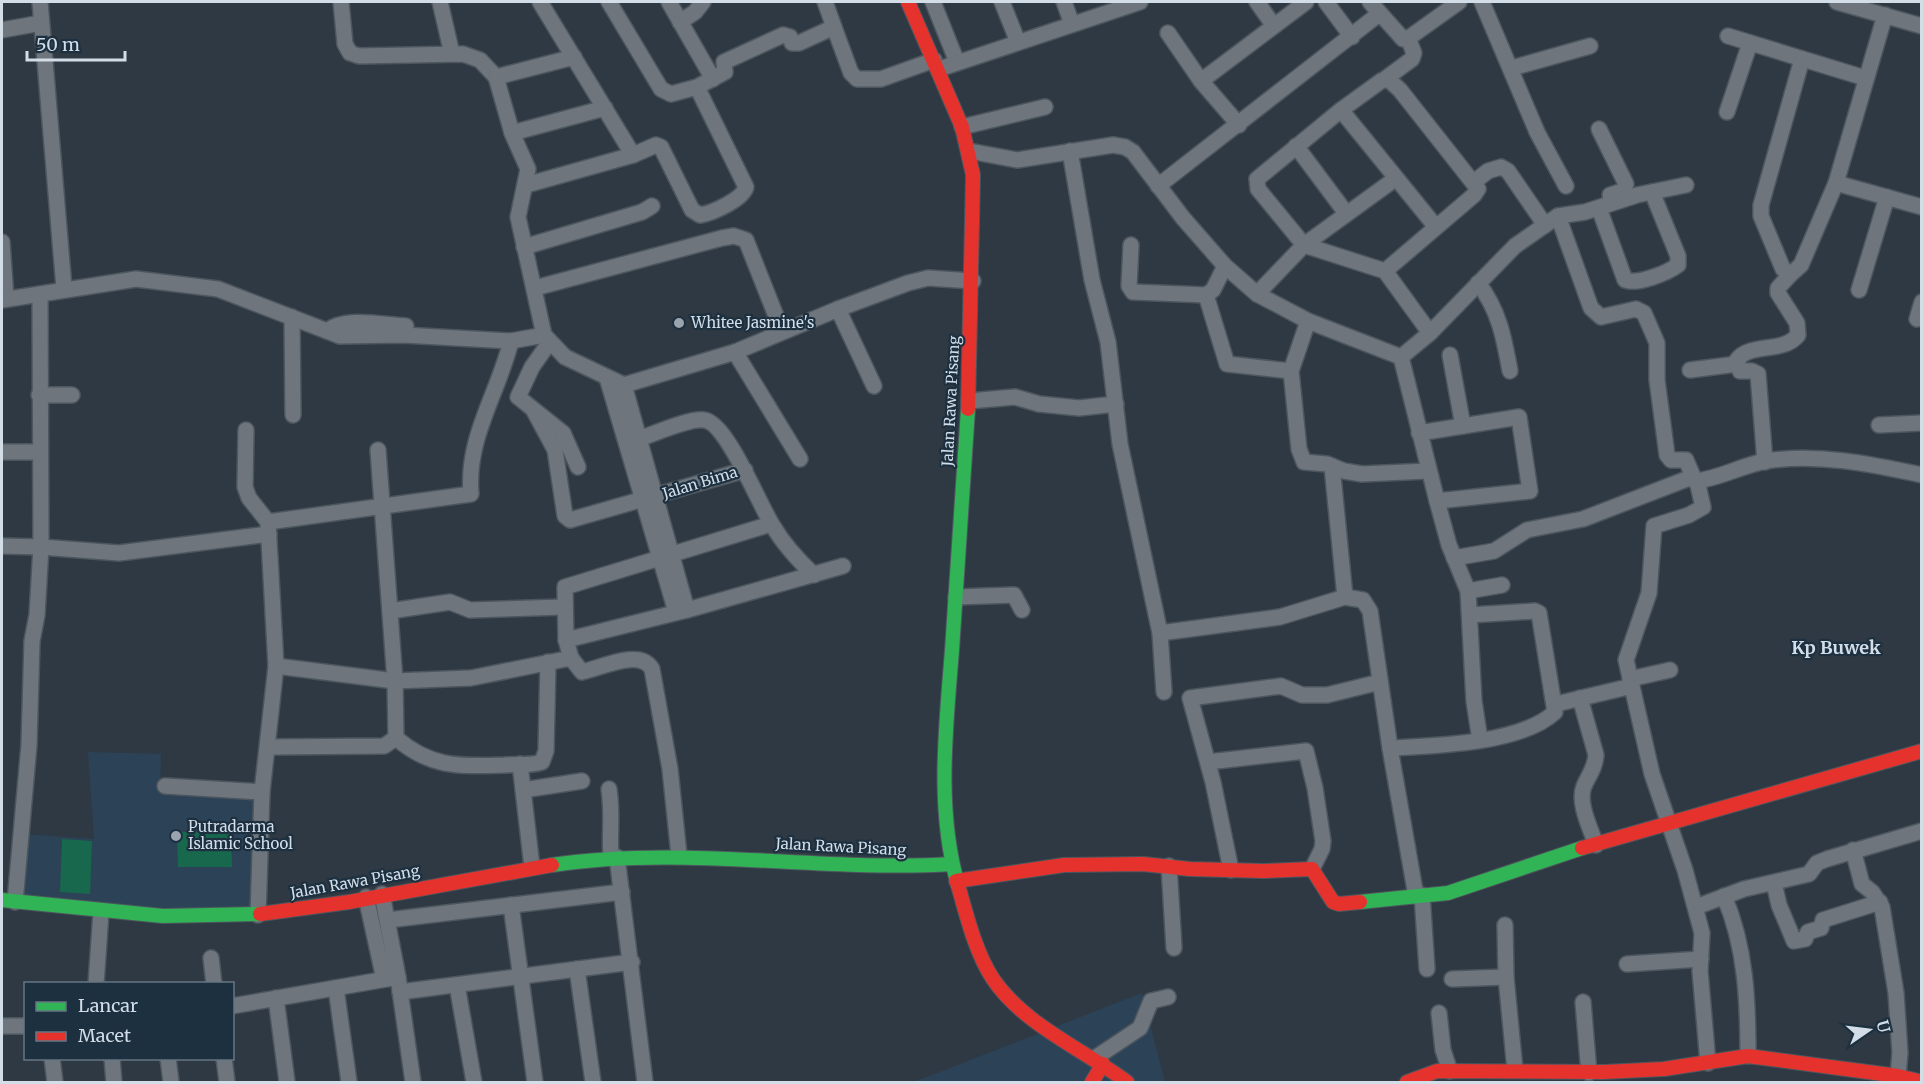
<svg xmlns="http://www.w3.org/2000/svg" width="1923" height="1084" font-family="Merriweather,serif">
<rect width="100%" height="100%" fill="#2f3943"/>
<g fill="#2c4357">
<polygon points="88,752 161,754 160,790 259,795 257,914 16,898 22,834 94,839"/>
<polygon points="1142,993 1165,1082 914,1082"/>
</g>
<g fill="#18684d">
<polygon points="177,832 231,832 232,867 178,867"/>
<polygon points="62,839 92,841 90,894 60,892"/>
</g>
<g fill="none" stroke-linecap="round" stroke-linejoin="round">
<defs>
<g id="street">
<polyline points="40,2 64,288"/>
<polyline points="341,2 345,44 350,53 359,56 463,54 480,60 496,77"/>
<polyline points="440,2 452,54"/>
<polyline points="540,2 633,155"/>
<polyline points="609,2 661,89 671,94 697,87 725,72 724,62 783,35 790,37 792,43 799,43 834,27 851,73 857,79 881,79 934,60"/>
<polyline points="669,2 713,79"/>
<polyline points="825,2 834,27"/>
<polyline points="933,2 957,62"/>
<polyline points="1002,2 1018,42"/>
<polyline points="1064,2 1072,24"/>
<polyline points="1257,2 1274,26"/>
<polyline points="1326,2 1352,37"/>
<polyline points="1370,2 1403,39 1410,37 1459,2"/>
<polyline points="1482,2 1537,132 1566,186"/>
<polyline points="1837,2 1922,26"/>
<polyline points="680,22 695,12 703,2"/>
<polyline points="2,30 41,23"/>
<polyline points="1168,33 1201,81 1239,125"/>
<polyline points="1728,36 1865,78"/>
<polyline points="574,57 496,77 512,133 528,169 518,217 544,335 565,357 624,385 735,352 838,309 908,283 928,278 973,281"/>
<polyline points="1802,59 1761,205 1761,216 1783,269 1791,274 1801,265 1836,183 1885,15"/>
<polyline points="1512,68 1590,46"/>
<polyline points="939,69 1140,2"/>
<polyline points="1385,79 1412,59 1414,53 1408,38"/>
<polyline points="1201,81 1306,2"/>
<polyline points="1341,110 1257,179 1258,189 1304,245 1385,271 1430,333"/>
<polyline points="1727,112 1750,43"/>
<polyline points="962,127 1045,107"/>
<polyline points="1599,129 1626,184 1623,191 1610,195"/>
<polyline points="512,133 605,108"/>
<polyline points="1296,146 1346,213"/>
<polyline points="969,151 1017,160 1113,145 1125,147 1133,152 1183,218 1225,266 1257,294 1308,321 1401,357 1430,333 1515,246 1558,216 1585,212 1637,195 1686,185"/>
<polyline points="1070,151 1092,280 1108,342 1120,444 1160,633 1280,617 1345,597"/>
<polyline points="1474,182 1488,171 1501,167 1508,171 1545,225"/>
<polyline points="1836,183 1922,207"/>
<path d="M526 185 633 155 656 145 661 147 692 210 700 215C713 213 743 199 746 187L697 87"/>
<polyline points="1158,186 1379,14"/>
<path d="M1599 208 1625 280C1638 285 1667 273 1678 265V256L1652 192"/>
<path d="M1558 216 1591 308 1601 317 1636 309 1644 313 1657 343V380L1667 455 1671 460H1686L1695 481C1719 479 1742 465 1766 461 1818 453 1871 464 1922 475"/>
<polyline points="2,242 6,298"/>
<polyline points="1131,245 1129,286 1133,292 1206,295 1213,290 1225,266"/>
<polyline points="524,247 642,212 652,206"/>
<polyline points="1385,271 1474,195 1478,189 1400,90 1388,79 1381,81 1341,110 1436,227"/>
<path d="M1478 283C1499 310 1504 338 1510 371"/>
<polyline points="535,288 722,238 734,236 746,240 782,331"/>
<polyline points="1859,290 1887,197"/>
<polyline points="1257,294 1304,245 1395,179"/>
<polyline points="1206,295 1227,364 1291,371"/>
<polyline points="2,300 136,279 218,289 340,336 403,335 511,341 544,335"/>
<polyline points="838,309 874,386"/>
<polyline points="292,317 293,415"/>
<polyline points="1917,319 1922,302"/>
<polyline points="1308,321 1291,371 1299,449 1304,462 1327,464 1344,471 1362,474 1428,471"/>
<path d="M327 331C346 316 383 325 406 326"/>
<polyline points="549,343 532,367 518,397 563,433 578,467"/>
<polyline points="735,352 800,459"/>
<polyline points="1450,355 1463,426"/>
<polyline points="1401,357 1437,501 1530,491 1519,417 1419,433"/>
<polyline points="1690,370 1737,364"/>
<polyline points="607,378 676,612"/>
<polyline points="624,385 687,610"/>
<polyline points="39,395 72,395"/>
<polyline points="969,401 1015,397 1039,404 1079,408 1116,404"/>
<polyline points="534,411 555,450 565,516 570,520 745,470"/>
<polyline points="1879,425 1922,423"/>
<polyline points="246,430 245,487 249,498 268,522"/>
<path d="M639 439C654 434 689 418 704 420 727 422 760 507 773 526 784 545 798 560 814 575"/>
<polyline points="2,452 40,452"/>
<path d="M1765 462 1758 374 1752 371H1740L1737 360C1750 342 1783 354 1798 335L1797 323 1778 293V288L1791 274"/>
<polyline points="1332,466 1345,597 1363,600 1370,611 1390,748 1416,896"/>
<polyline points="1697,481 1703,507 1689,515 1654,526 1649,593 1626,660 1652,774 1685,870 1702,933 1700,971 1708,1063"/>
<polyline points="1437,501 1449,545 1468,591 1502,585"/>
<polyline points="2,546 41,547 119,553 269,534"/>
<polyline points="1454,558 1494,551 1527,530 1583,519 1692,477"/>
<polyline points="1468,591 1474,701 1480,740"/>
<polyline points="956,597 1014,595 1022,610"/>
<polyline points="390,611 450,602 470,610 564,607"/>
<polyline points="1160,633 1164,692"/>
<polyline points="566,640 687,610 843,566"/>
<path d="M571 658 582 672C601 668 640 648 652 669L670 769 679 855"/>
<polyline points="276,666 395,681 471,678 571,658 566,640 565,587 771,524"/>
<polyline points="1630,679 1670,670"/>
<path d="M1580 698 1596 755C1595 768 1589 775 1584 786 1577 803 1591 829 1596 845"/>
<polyline points="1556,704 1632,686"/>
<path d="M396 738C432 769 461 766 505 765 517 764 531 766 542 762L546 751 548 662"/>
<polyline points="269,747 384,746 396,738 395,681 378,450"/>
<path d="M1390 748C1434 746 1521 744 1555 712L1539 613 1535 611 1470 615"/>
<polyline points="1208,762 1306,751 1315,788 1323,841 1322,849 1312,869"/>
<polyline points="520,764 532,867"/>
<polyline points="165,786 262,792"/>
<path d="M609 789C613 816 609 833 611 858"/>
<polyline points="523,790 582,781"/>
<polyline points="1853,850 1862,884 1872,892 1882,907 1896,993 1900,1053 1898,1076"/>
<polyline points="617,857 645,1082"/>
<polyline points="1169,866 1174,948"/>
<polyline points="1231,870 1213,782 1190,698 1281,686 1302,695 1327,695 1380,682"/>
<polyline points="1774,883 1779,905 1794,941 1805,939 1808,932 1821,928 1823,920 1880,902"/>
<polyline points="382,894 398,977 413,1082"/>
<polyline points="1422,895 1427,969"/>
<path d="M1724 896C1746 947 1748 1002 1748 1056"/>
<polyline points="366,897 384,979"/>
<polyline points="15,902 29,745 32,641 37,615 41,547 40,294"/>
<polyline points="511,905 535,1082"/>
<polyline points="1696,907 1744,889 1809,874 1817,863 1827,859 1922,831"/>
<path d="M258 915 262 792 276 666 268 522 471 494C466 438 498 394 511 341"/>
<polyline points="388,920 622,892"/>
<polyline points="1505,925 1506,977 1515,1070"/>
<polyline points="211,958 214,984"/>
<polyline points="1627,964 1701,959"/>
<polyline points="577,969 593,1082"/>
<polyline points="1452,979 1506,977"/>
<polyline points="96,984 101,912"/>
<polyline points="457,985 474,1082"/>
<polyline points="336,988 349,1082"/>
<polyline points="400,992 632,962"/>
<polyline points="276,998 287,1082"/>
<polyline points="1583,1002 1589,1073"/>
<polyline points="232,1006 398,977"/>
<polyline points="1439,1013 1443,1050 1450,1071"/>
<polyline points="2,1026 26,1026"/>
<polyline points="52,1058 55,1082"/>
<polyline points="112,1058 114,1082"/>
<polyline points="168,1058 171,1082"/>
<polyline points="224,1058 227,1082"/>
<polyline points="1095,1058 1140,1028 1151,1001 1168,997"/>
</g>
<g id="fast">
<path d="M552 865C686 845 818 872 952 864"/>
<path d="M958 885C936 809 946 727 952 650 957 569 963 489 968 409"/>
<polyline points="2,900 163,916 260,914"/>
<polyline points="1360,902 1448,893 1582,848"/>
</g>
<g id="jam">
<polyline points="908,2 962,127 973,175 968,409"/>
<polyline points="1582,848 1922,751"/>
<polyline points="956,881 1064,865 1143,864 1190,869 1263,871 1312,869 1333,902 1339,904 1360,902"/>
<path d="M958 885C966 914 976 954 993 979 1024 1025 1084 1050 1127 1082"/>
<polyline points="260,914 349,902 552,865"/>
<polyline points="1092,1082 1103,1064"/>
<polyline points="1407,1082 1437,1071 1604,1072 1664,1069 1748,1056 1898,1076 1922,1082"/>
</g>
</defs>
<use href="#street" stroke="#4d565e" stroke-width="18"/>
<use href="#fast" stroke="#4d565e" stroke-width="16"/>
<use href="#jam" stroke="#4d565e" stroke-width="16"/>
<use href="#street" stroke="#6e757d" stroke-width="15"/>
<use href="#fast" stroke="#30b455" stroke-width="14"/>
<use href="#jam" stroke="#e5322d" stroke-width="14"/>
</g>
<g fill="#99a4ae" stroke="#1d3040" stroke-width="2">
<circle cx="679" cy="323" r="6"/>
<circle cx="176" cy="836" r="6"/>
</g>
<g text-anchor="middle" stroke-width="4.5" stroke-linejoin="round" paint-order="stroke">
<g font-size="15" fill="#d2dde8" stroke="#1d3040" text-anchor="start">
<text x="691" y="328">Whitee Jasmine's</text>
<text x="188" y="832">Putradarma<tspan x="188" dy="17">Islamic School</tspan></text>
</g>
<g font-size="15" fill="#d2dde8" stroke="#1d3040">
<text transform="translate(951 401) rotate(-87)" y="5">Jalan Rawa Pisang</text>
<text transform="translate(700 483) rotate(-17)" y="5">Jalan Bima</text>
<text transform="translate(841 847) rotate(3)" y="5">Jalan Rawa Pisang</text>
<text transform="translate(355 882) rotate(-10)" y="5">Jalan Rawa Pisang</text>
</g>
<g font-size="18" font-weight="bold" fill="#d2dde8" stroke="#1d3040">
<text x="1836" y="654">Kp Buwek</text>
</g>
</g>
<rect width="1923" height="1084" fill="none" stroke="#d2dde8" stroke-width="6"/>
<rect x="24" y="982" width="210" height="78" fill="#1d3040" stroke="#657583" stroke-width="1.5"/>
<rect x="36" y="1002" width="30" height="9" fill="#30b455" stroke="#657583" stroke-width="1.5"/>
<text x="78" y="1012" font-size="18" fill="#d2dde8">Lancar</text>
<rect x="36" y="1032" width="30" height="9" fill="#e5322d" stroke="#657583" stroke-width="1.5"/>
<text x="78" y="1042" font-size="18" fill="#d2dde8">Macet</text>
<g transform="translate(1869 1030) rotate(76)" stroke="#1d3040" stroke-width="4.5" paint-order="stroke">
<path d="M0-4.5L10 22L0 15L-10 22Z" fill="#d2dde8"/>
<text y="-9" font-size="16" font-weight="bold" text-anchor="middle" fill="#d2dde8">U</text>
</g>
<path d="M27 51v9h98v-9" fill="none" stroke="#d2dde8" stroke-width="3"/>
<text x="36" y="51" font-size="18" fill="#d2dde8" stroke="#1d3040" stroke-width="4.5" paint-order="stroke">50 m</text>
</svg>
